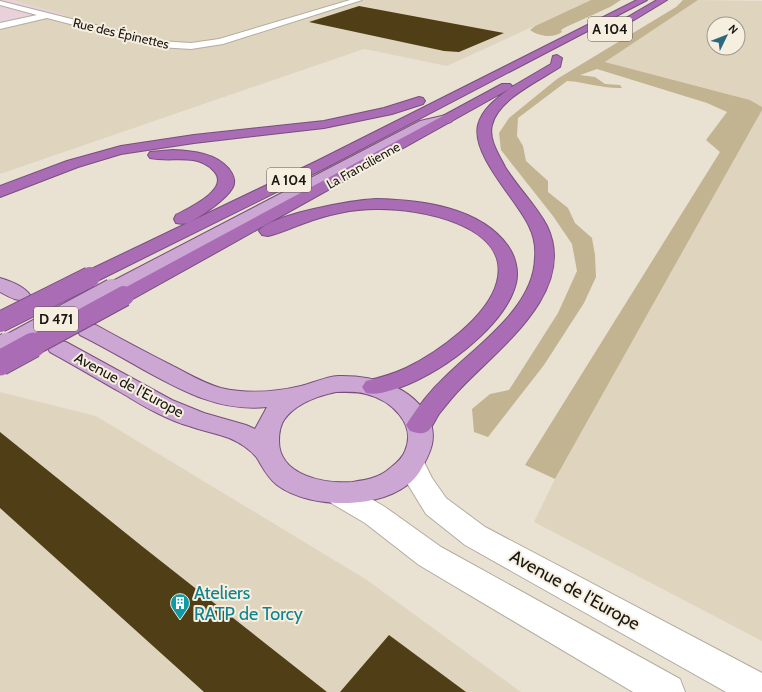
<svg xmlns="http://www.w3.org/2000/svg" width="762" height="692" font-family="Cabin,sans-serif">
<rect width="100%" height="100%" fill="#e9e2d3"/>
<polygon fill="#e9d1db" points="0,0 12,0 67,15 0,28"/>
<g fill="#dfd5bf" fill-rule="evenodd">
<polygon points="12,0 591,0 447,66 364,49 0,174 0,28 66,15"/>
<path d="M698 0 762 1V107L750 100 605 62ZM714 24H738V48H714Z"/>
<polygon points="762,110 762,641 534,522 555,479"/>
<polygon points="0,392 96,416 367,580 521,692 0,692"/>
</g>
<g fill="#c2b391">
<path d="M591 0H621L610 7 566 27 561 30 562 32C553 39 538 36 530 30L535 26Z"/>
<path d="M683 0H698L605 62 750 100 762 107V110L555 479 525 465 720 152 706 140 727 112 707 103 597 69 580 75 595 77 605 84 620 85 622 88C603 89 586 82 567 81L518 118 517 136 523 146 526 161 548 181V192L568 208 575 223 592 238 595 255 596 277 584 303 544 365 488 437 474 432 472 409 490 394 509 390 558 313 577 271 572 244 553 216 501 150 499 133 509 118 557 79 676 7Z"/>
</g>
<g fill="#503f16">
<polygon points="359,6 504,33 459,52 444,51 309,22"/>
<polygon points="0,432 143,547 327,692 204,692 0,508"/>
<polygon points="389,635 466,692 340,692"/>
</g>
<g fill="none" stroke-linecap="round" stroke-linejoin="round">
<defs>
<polygon id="minor" points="350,0 362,0 223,44 191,49 159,47 47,18 0,29 0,23 37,15 0,5 0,1 159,41 191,43 219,39"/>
<g id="secondary">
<polygon points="412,453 421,456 432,478 446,498 485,527 762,673 762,692 726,692 465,545 426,514 407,483 399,463 403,456"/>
<polygon points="341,484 351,487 385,507 441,547 680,679 685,692 633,692 419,565 365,523 331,503 327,495 331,487"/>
</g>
<g id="primary">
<polygon points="446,115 451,116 453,119 451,122 430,127 119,293 112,295 105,293 102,289 105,285 420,121"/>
<path d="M0 278C10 281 24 286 30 295L27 299C16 302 10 297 0 292Z"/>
<path d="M88 324 96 325C121 339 146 352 171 365 187 373 203 383 221 388 246 394 276 392 301 386 313 383 325 377 338 376 373 375 413 386 429 419 438 438 430 454 420 471 396 511 311 511 277 485 267 477 263 468 257 458 251 450 239 442 229 438 216 433 202 431 189 426 178 423 167 418 157 413 144 407 132 399 120 392 97 379 74 365 50 352L47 347 50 342 58 340 66 342 172 400 204 413 246 425 255 429 267 407C221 412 184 392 144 370 123 358 102 346 80 335L77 330 80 325ZM336 392C346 392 357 391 366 394 391 400 417 424 405 451 402 459 395 464 389 469 379 478 365 480 352 482 325 484 279 476 279 441 279 434 280 426 284 420 295 404 317 396 336 392Z"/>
</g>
<g id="motorway">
<polygon points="637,0 647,0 327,167 97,281 90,283 83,281 80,277 83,273 317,161"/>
<polygon points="657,0 667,0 634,20 631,21 626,18"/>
<path d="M557 55 562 58 560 67C539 81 498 99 492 125 488 139 499 155 505 167 518 188 536 205 547 226 578 291 499 348 461 388 453 396 446 405 439 414 436 418 432 428 428 431 422 435 416 433 410 431L406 425C417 408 429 392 444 378 476 346 534 308 535 258 536 247 534 236 529 226 517 200 471 155 478 125 482 109 497 98 509 89L131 300 124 302 117 300 114 296 117 292 502 84H510L512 86 510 88 551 64 553 56Z"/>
<polygon points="419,97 423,98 425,101 423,104 392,114 324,128 194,143 121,154 78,167 0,197 0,186 67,161 121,146 194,135 324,121 384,108"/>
<path d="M173 150C193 151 216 153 229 169 232 173 235 178 234 184 231 197 200 217 188 223 184 224 180 224 176 223L174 219 176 215C189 208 231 189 214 171 209 165 200 161 193 160 179 158 164 161 150 158L148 155 150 152Z"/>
<path d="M376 199C421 200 480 207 508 246 515 256 519 270 516 283 505 328 435 378 392 390 382 393 375 395 366 393L362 387 366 381C379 378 393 374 406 368 437 353 488 317 497 282 512 224 416 208 376 209 351 209 326 215 302 224 291 228 280 233 268 236L262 235 259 231C271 214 354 200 376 199Z"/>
</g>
</defs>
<use href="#minor" stroke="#b3ac9e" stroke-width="2"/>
<use href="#secondary" stroke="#b3ac9e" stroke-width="2"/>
<use href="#primary" stroke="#774f7c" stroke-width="2"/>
<use href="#motorway" stroke="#774f7c" stroke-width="2"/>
<use href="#minor" fill="#fff" fill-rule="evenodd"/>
<use href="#secondary" fill="#fff" fill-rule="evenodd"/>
<use href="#primary" fill="#cca7d3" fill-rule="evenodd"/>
<use href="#motorway" fill="#aa6db5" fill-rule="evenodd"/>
<defs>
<polyline id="primary-bridge-far1" points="6,346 112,289"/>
<polyline id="primary-bridge" points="0,349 8,345"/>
<g id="motorway-bridge-far1">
<polyline points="0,322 90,277"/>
<polyline points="32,346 124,296"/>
</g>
<polyline id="motorway-bridge" points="0,363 33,345"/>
</defs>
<use href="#primary-bridge-far1" stroke="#774f7c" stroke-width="22" stroke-linecap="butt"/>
<use href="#primary-bridge" stroke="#774f7c" stroke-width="27" stroke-linecap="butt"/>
<use href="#motorway-bridge-far1" stroke="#774f7c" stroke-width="22" stroke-linecap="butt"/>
<use href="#motorway-bridge" stroke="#774f7c" stroke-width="27" stroke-linecap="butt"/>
<use href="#primary-bridge-far1" stroke="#cca7d3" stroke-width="20"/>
<use href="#primary-bridge" stroke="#cca7d3" stroke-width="25"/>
<use href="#motorway-bridge-far1" stroke="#aa6db5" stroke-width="20"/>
<use href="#motorway-bridge" stroke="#aa6db5" stroke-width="25"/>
</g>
<defs>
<symbol id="building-pin" viewBox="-11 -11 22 30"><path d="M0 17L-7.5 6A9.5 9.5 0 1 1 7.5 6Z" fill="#0f9aa8" stroke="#f6efe0"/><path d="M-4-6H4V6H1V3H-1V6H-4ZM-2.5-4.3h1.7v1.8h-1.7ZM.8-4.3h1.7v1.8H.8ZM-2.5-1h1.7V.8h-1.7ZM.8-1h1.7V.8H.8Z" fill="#fff"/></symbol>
</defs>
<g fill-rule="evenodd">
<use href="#building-pin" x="169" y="592" width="22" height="30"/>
</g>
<g text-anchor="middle" stroke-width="4" stroke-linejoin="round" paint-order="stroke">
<g font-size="13" fill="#191712" stroke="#f6efe0">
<text transform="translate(121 33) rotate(13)" y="5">Rue des Épinettes</text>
<text transform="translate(363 165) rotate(-29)" y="5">La Francilienne</text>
</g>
<g fill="#f6efe0" stroke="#5b5850" stroke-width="1">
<rect x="588" y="17" width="44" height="24" rx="3"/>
<rect x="267" y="168" width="44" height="24" rx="3"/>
<rect x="34" y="307" width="44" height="24" rx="3"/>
</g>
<g font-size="14" font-weight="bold" fill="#191712">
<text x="610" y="34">A 104</text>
<text x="289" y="185">A 104</text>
<text x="56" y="324">D 471</text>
</g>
<g font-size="15" fill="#191712" stroke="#f6efe0">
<text transform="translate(129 385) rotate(28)" y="5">Avenue de l'Europe</text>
</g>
<g font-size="18" fill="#191712" stroke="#f6efe0">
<text transform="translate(575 590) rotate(29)" y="6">Avenue de l'Europe</text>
</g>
<g font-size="18" fill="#0d838f" stroke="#f6efe0" text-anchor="start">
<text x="194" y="599">Ateliers<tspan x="194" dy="21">RATP de Torcy</tspan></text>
</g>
</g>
<g transform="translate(726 36) rotate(47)"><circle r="19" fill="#f6efe0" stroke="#9e998e"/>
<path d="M0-3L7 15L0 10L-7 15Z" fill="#2c6980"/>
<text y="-6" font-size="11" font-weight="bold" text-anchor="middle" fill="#191712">N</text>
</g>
</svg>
